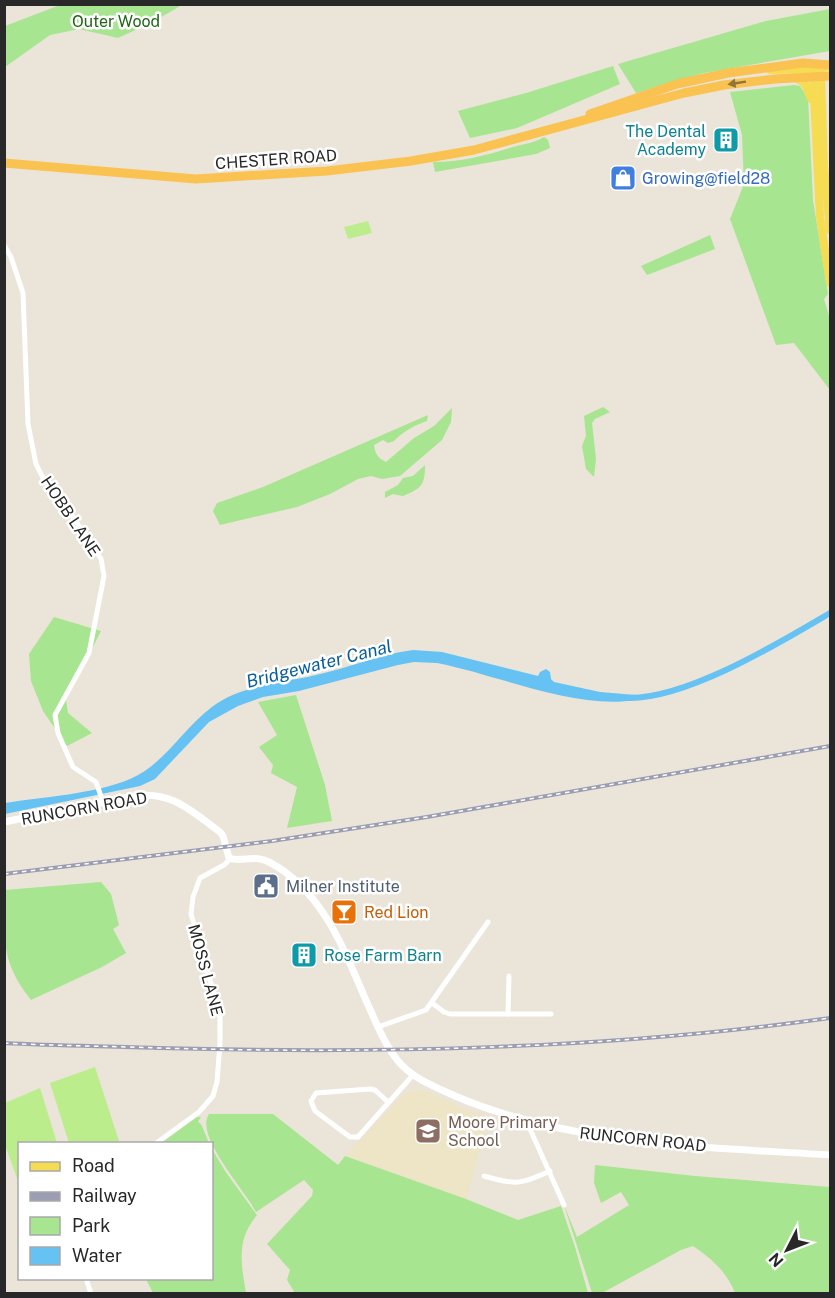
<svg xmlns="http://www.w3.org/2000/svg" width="835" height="1298" font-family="'Public Sans',sans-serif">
<rect width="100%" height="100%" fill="#ebe4d8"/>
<polygon fill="#eee4c6" points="423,1090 464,1109 491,1117 481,1145 466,1199 345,1156 406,1092"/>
<g fill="#a7e591">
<polygon points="60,5 60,4 182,5 151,23 118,38 79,29 50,35 5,67 5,26"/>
<polygon points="830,9 830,51 704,73 636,93 618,64 766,21"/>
<polygon points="613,66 620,84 517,128 470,138 458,111 526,93"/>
<polygon points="794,85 800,86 808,98 813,200 828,294 824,299 830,319 830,390 794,343 776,345 730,219 744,184 742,135 730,92"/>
<path d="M544 137 548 140 550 148 536 154 435 172 433 162C461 162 487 155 513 147 524 144 534 143 544 137Z"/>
<polygon points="710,235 715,249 647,275 641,266"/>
<polygon points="603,407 610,412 595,419 592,423 596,459 594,477 586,469 582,446 586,436 584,416"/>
<path d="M452 408 451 422 442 440 400 476 382 479 371 476 358 479 330 494 297 507 220 525 213 511 217 503 263 487 428 415 427 421C415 425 402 432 394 441L388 443 383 440 374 445C375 454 378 458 386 462L414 438 434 426Z"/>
<path d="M425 465C425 485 422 488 403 496L393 494 385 498V492L398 485 403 478 413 476Z"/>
<polygon points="54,617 101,631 66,700 68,713 92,733 67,746 43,711 31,681 29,654"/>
<polygon points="296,695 325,785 332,821 287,828 297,787 271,773 273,765 259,747 277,735 258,702"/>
<path d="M101 882 111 894 119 925 113 929 126 953 102 967 31 1000C0 961 4 937 5 890Z"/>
<path d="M209 1114H273L338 1165 345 1156 466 1199 518 1220 561 1206 575 1247 588 1293H295L287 1280 290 1270 267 1244 312 1196 313 1190 304 1180 256 1212C246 1191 194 1136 209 1114Z"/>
<polygon points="197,1117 201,1117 198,1122 201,1124 209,1143 161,1143"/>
<path d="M212 1149 225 1171 257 1215C236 1239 241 1264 246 1293H153L146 1279 212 1278Z"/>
<path d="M595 1165 695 1176 830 1187V1293H735C727 1272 712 1259 693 1246L681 1250 602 1293H592L564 1205 577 1237 629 1205 621 1192 601 1203 594 1183Z"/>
</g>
<g fill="#bced8c">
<polygon points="368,221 372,233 348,239 344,227"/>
<polygon points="95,1067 119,1141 112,1144 69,1143 50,1083"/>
<polygon points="40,1088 57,1143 20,1144 19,1181 18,1181 5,1145 5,1103"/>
</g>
<path fill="#65c2f3" d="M413 650 442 652 538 676 540 672 546 669 550 672 551 679 554 682 600 692 636 695V700C574 710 499 675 437 663L414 662 398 665 299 691 263 697 238 706 209 722 155 779 140 786 5 814V803C43 797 95 794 130 779 165 764 182 729 212 707 240 685 282 683 316 675 349 668 380 654 413 650Z"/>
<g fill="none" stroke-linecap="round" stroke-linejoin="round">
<path stroke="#65c2f3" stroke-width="6" d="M628 698C687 699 779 643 830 613"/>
<g stroke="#fff" stroke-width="5">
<polyline points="4,245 11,257 23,293 28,424 36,464 44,480 73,517 96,551 101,559 104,576 89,653 55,715 58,733 73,767 96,782 103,802"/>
<polyline points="432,1003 444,1012 450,1014 551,1014"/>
<polyline points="508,1014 509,976"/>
<polyline points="378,1027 426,1010 488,922"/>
<polyline points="388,1102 375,1090 370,1089 316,1093 311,1101 315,1111 350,1137 358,1137 413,1075"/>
<polyline points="526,1120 564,1205"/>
<polyline points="155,1144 199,1112 213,1096 217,1082 220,1043 220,1015 191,914 193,897 200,878 224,865 230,859"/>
<path d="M484 1176C515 1185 520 1185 550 1171"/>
<polyline points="86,1278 91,1294"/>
</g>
<path stroke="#fff" stroke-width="7" d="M4 822 134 796C173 791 191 811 220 832L223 836 229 858C241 863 253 854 269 862 323 890 345 952 368 1005 377 1024 384 1044 398 1061 412 1078 435 1087 455 1096 573 1146 705 1147 830 1155"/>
<g stroke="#f6dc52" stroke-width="8">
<polyline points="829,66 820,69 813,76 820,217 830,283"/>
<polyline points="770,70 812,69 817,71 821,76 824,166 830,230"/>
<polyline points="795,77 805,84 811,99"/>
</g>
<g stroke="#fac250" stroke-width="9">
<polyline points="590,114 677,84 728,73 803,63 830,65"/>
<polyline points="4,163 196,179 327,171 411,161 474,150 684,93 724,85 775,79 830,76"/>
</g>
<defs>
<g id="rail">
<polyline points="4,874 272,841 427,817 830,746"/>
<path d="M4 1043C56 1046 108 1046 159 1048 384 1054 608 1049 830 1018"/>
</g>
</defs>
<use href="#rail" stroke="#9b9db3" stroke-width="4"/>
<use href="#rail" stroke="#fff" stroke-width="1.5" stroke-dasharray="4.5" stroke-linecap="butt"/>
</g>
<defs><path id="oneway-solid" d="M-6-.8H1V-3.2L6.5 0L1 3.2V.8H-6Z" transform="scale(1.5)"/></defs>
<use fill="#91753c" href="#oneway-solid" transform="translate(737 83) rotate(171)"/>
<defs>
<symbol id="building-square" viewBox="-11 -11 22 22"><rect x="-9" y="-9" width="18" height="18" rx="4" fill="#0f9aa8" stroke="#fff"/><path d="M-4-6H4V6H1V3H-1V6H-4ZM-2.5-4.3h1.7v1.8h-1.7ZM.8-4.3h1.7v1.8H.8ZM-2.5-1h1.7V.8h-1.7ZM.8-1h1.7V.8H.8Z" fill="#fff"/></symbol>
<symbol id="shop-square" viewBox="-11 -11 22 22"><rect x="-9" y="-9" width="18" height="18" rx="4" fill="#3f7fe0" stroke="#fff"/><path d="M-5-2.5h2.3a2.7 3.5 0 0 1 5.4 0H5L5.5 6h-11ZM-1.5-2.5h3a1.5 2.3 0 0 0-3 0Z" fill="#fff"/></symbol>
<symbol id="civic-square" viewBox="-11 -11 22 22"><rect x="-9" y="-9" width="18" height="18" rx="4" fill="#5c6f8a" stroke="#fff"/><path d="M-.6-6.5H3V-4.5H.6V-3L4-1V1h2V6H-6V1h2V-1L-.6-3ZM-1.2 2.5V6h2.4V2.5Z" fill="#fff"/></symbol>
<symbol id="bar-square" viewBox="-11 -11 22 22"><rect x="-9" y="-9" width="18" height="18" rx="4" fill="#e8710a" stroke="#fff"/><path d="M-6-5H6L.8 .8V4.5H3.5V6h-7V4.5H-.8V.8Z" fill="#fff"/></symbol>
<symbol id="school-square" viewBox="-11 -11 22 22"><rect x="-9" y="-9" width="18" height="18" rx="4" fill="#8d6e63" stroke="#fff"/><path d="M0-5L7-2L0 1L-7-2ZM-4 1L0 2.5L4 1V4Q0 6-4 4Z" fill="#fff"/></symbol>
</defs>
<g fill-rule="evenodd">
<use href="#building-square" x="711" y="125" width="30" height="30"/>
<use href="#shop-square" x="608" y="163" width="30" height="30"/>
<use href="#civic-square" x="251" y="871" width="30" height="30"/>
<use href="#bar-square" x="329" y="897" width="30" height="30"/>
<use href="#building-square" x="289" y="940" width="30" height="30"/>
<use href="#school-square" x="413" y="1116" width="30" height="30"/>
</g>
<g text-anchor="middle" stroke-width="5" stroke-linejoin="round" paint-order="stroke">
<g font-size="16" fill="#206616" stroke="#fff">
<text x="116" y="27">Outer Wood</text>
</g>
<g font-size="16" fill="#0d838f" stroke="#fff" text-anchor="end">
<text x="706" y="137">The Dental<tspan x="706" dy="18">Academy</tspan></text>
<text x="324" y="961" text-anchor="start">Rose Farm Barn</text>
</g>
<g font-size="16" fill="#282828" stroke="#fff">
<text transform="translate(276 159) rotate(-4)" y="6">CHESTER ROAD</text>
<text transform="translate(71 516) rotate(56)" y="6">HOBB LANE</text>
<text transform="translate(84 808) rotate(-10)" y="6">RUNCORN ROAD</text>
<text transform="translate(206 970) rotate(75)" y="6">MOSS LANE</text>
<text transform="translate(643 1139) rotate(6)" y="6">RUNCORN ROAD</text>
</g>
<g font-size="16" fill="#366cbe" stroke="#fff" text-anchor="start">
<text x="642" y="184">Growing@field28</text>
</g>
<g font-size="16" fill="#4e5e75" stroke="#fff" text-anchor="start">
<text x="286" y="892">Milner Institute</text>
</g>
<g font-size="16" fill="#c56008" stroke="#fff" text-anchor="start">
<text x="364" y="918">Red Lion</text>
</g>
<g font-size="16" fill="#785e54" stroke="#fff" text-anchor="start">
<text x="448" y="1128">Moore Primary<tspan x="448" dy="18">School</tspan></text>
</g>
<g font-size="18" font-style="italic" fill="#085d9b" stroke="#fff">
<text transform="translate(319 664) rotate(-14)" y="6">Bridgewater Canal</text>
</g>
</g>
<rect width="835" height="1298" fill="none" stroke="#282828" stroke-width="12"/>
<rect x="18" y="1142" width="195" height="138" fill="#ffffff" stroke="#a9a9a9" stroke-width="1.5"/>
<rect x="30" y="1162" width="30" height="9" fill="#f6dc52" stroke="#a9a9a9" stroke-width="1.5"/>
<text x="72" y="1172" font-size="18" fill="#282828">Road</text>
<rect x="30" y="1192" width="30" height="9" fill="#9b9db3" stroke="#a9a9a9" stroke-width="1.5"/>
<text x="72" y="1202" font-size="18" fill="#282828">Railway</text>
<rect x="30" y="1217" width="30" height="18" fill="#a7e591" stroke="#a9a9a9" stroke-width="1.5"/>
<text x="72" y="1232" font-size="18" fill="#282828">Park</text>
<rect x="30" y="1247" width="30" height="18" fill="#65c2f3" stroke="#a9a9a9" stroke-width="1.5"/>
<text x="72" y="1262" font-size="18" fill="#282828">Water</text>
<g transform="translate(787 1250) rotate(228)" stroke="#ffffff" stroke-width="4.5" paint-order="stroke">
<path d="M0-4.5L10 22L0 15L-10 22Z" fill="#282828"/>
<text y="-9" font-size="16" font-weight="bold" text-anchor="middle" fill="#282828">N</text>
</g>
</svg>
